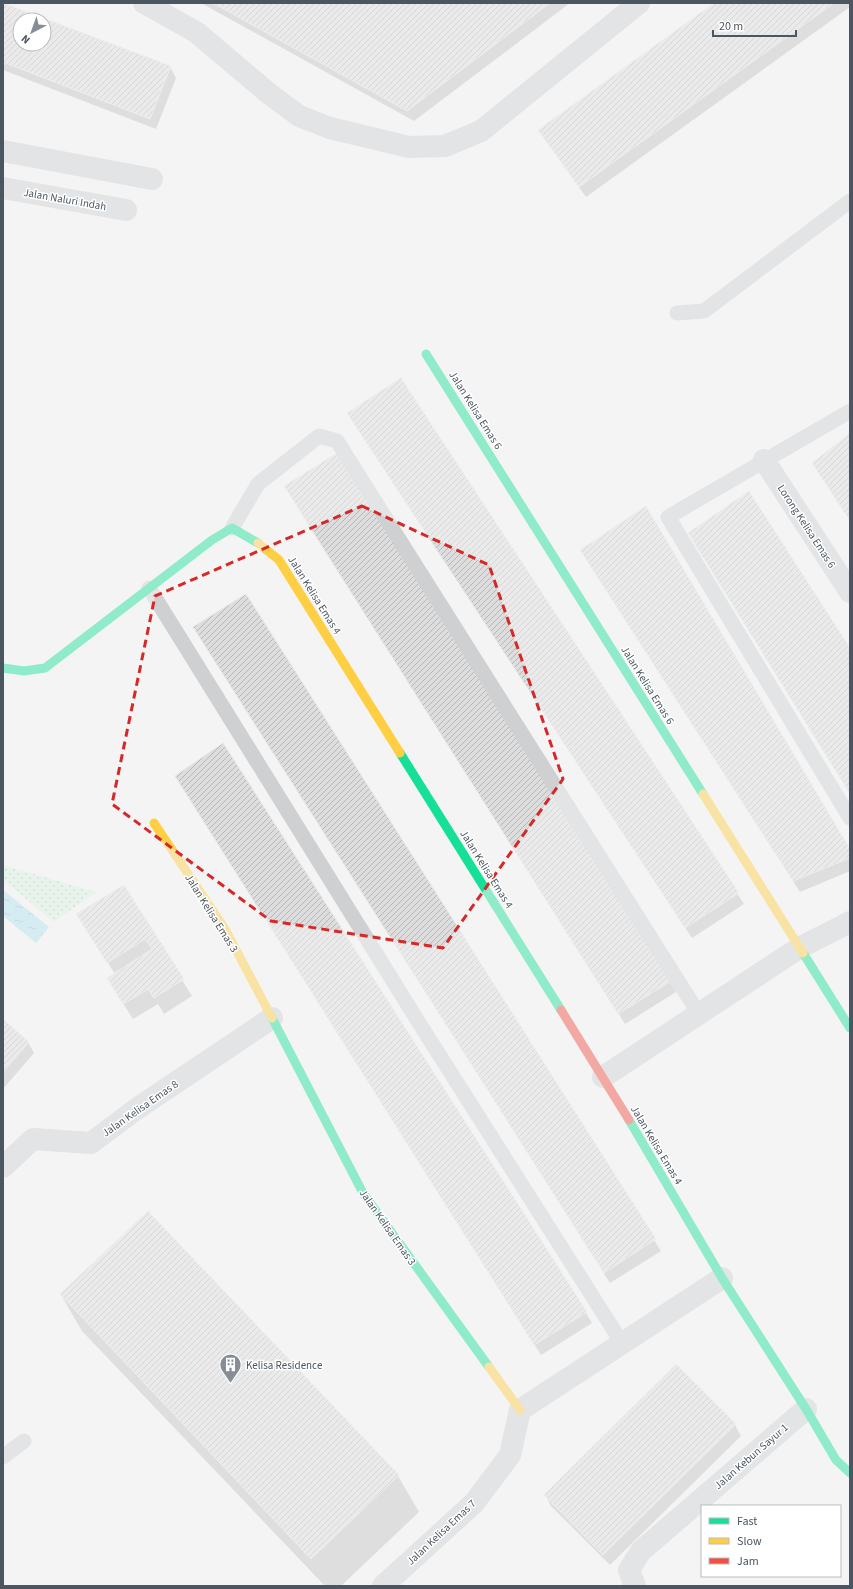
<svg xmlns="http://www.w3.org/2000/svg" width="853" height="1589" font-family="'Source Sans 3',sans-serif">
<defs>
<pattern id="park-dots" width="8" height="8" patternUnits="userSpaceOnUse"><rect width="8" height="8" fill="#d9f2e3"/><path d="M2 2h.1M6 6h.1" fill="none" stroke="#b2c7bb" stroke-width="1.8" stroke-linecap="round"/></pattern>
<pattern id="water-ripples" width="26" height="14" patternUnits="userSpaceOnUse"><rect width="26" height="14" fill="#aee2f0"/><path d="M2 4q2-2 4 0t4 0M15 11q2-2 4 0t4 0" fill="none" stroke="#90bac6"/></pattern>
<pattern id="building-hatch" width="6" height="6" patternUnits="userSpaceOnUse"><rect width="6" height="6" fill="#ddddde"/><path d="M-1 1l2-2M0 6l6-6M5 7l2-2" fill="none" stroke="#b5b6b7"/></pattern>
</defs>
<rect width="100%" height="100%" fill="#f4f4f4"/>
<polygon fill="url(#park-dots)" points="3,865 96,892 54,922 3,880"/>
<polygon fill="url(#water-ripples)" points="3,890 49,927 36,943 3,916"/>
<g fill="#0003" fill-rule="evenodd">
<path d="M3 3 170 67 176 78 156 129 3 70ZM20 20H44V44H20Z"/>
<polygon points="201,3 570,3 414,121"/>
<polygon points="716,3 850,3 850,7 586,197 539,131"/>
<polygon points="400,379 744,904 692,938 355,424"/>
<polygon points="291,497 670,982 676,992 625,1024"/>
<polygon points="581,551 850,851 850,871 800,892"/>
<polygon points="246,595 661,1251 610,1283 201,638"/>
<polygon points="183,787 586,1313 592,1323 541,1355"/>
<polygon points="123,886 192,996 164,1014 158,1004 133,1019 117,994 115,974 87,930"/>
<polygon points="3,1021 28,1042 34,1053 3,1089"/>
<polygon points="148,1212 398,1476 419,1512 341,1586 325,1586 82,1331 61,1295"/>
<polygon points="676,1365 735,1425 741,1436 610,1565 551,1506 545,1495"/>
</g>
<g fill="url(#building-hatch)" stroke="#e5e6e7" fill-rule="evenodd">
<path d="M3 3 171 66 150 119 3 62ZM20 20H44V44H20Z"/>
<polygon points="213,3 550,3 407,111"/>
<polygon points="714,3 834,3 579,187 538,130"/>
<polygon points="401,378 739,893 685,928 347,413"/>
<polygon points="850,433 850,521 812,463"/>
<polygon points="337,453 671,981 618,1014 284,486"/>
<polygon points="749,491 850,648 850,794 688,533"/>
<polygon points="646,506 850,849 850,858 793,881 580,550"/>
<polygon points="246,594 656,1239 604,1273 193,627"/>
<polygon points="223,743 587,1312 534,1345 175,776"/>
<polygon points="124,885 184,979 154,998 148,989 123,1004 107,978 152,949 145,939 107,963 76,914"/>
<polygon points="3,1019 29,1042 3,1072"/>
<polygon points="148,1211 399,1475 311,1559 60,1294"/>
<polygon points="676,1364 736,1424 603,1555 544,1495"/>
</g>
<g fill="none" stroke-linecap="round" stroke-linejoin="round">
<g stroke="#ced0d2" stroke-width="15">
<polyline points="677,313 704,311 850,201"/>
<polyline points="850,411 668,517 850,818"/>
<polyline points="232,528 258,484 319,436 337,441 699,1014"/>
<polyline points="149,588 421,1026 622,1343"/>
<polyline points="3,1457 24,1441"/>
</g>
<g stroke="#ced0d2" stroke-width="22">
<polyline points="144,3 196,32 267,92 299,116 330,128 409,147 445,146 481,131 639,3"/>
<polyline points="3,151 152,179"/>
<polyline points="3,188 126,210"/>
<polyline points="764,460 850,592"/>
<polyline points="603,1077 799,948 850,922"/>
<polyline points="3,1167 33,1139 91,1143 135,1110 272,1018"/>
<polyline points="383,1586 474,1503 510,1455 520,1410 722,1278"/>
<polyline points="635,1586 629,1570 641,1551 806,1409"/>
</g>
<g stroke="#16e098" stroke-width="9">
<polyline points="426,354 703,794"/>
<polyline points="3,668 24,671 45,668 212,540 232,528 258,543"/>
<polyline points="400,753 561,1010"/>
<polyline points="803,953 850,1028"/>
<polyline points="272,1018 363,1193 489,1367"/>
<polyline points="629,1120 722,1278 806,1409 836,1460 850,1473"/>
</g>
<g stroke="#ffcf43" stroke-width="9">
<polyline points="258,543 279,560 400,753"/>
<polyline points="703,794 803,953"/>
<polyline points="154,823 225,929 272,1018"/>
<polyline points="489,1367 520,1410"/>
</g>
<polyline stroke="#f24e42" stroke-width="9" points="561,1010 629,1120"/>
</g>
<path d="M0 0H853V1589H0ZM362 506 489 565 563 779 443 948 271 921 112 804 155 596Z" fill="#f4f4f4" fill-opacity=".55" fill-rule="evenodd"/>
<path fill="none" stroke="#d62828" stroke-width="3" stroke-dasharray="8 5" stroke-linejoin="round" d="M362 506 489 565 563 779 443 948 271 921 112 804 155 596Z"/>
<defs>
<symbol id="building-pin" viewBox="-11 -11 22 30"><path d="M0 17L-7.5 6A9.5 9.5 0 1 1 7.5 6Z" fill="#868d94" stroke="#fff"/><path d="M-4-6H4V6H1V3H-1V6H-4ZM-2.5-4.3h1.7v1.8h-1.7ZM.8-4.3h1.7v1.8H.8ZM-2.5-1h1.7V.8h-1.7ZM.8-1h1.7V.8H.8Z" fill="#fff"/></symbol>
</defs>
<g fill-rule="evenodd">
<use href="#building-pin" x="218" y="1352" width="25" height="34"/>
</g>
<g text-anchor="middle" stroke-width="3" stroke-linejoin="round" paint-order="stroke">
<g font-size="11" fill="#4a5661" stroke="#fff">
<text transform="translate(65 199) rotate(10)" y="4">Jalan Naluri Indah</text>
<text transform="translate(476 410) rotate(58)" y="4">Jalan Kelisa Emas 6</text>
<text transform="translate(807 526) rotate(57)" y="4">Lorong Kelisa Emas 6</text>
<text transform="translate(315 595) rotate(58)" y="4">Jalan Kelisa Emas 4</text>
<text transform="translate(648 685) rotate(58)" y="4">Jalan Kelisa Emas 6</text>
<text transform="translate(487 869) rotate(58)" y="4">Jalan Kelisa Emas 4</text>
<text transform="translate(212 913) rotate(58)" y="4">Jalan Kelisa Emas 3</text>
<text transform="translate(140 1108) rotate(-35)" y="4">Jalan Kelisa Emas 8</text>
<text transform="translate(657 1145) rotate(59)" y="4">Jalan Kelisa Emas 4</text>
<text transform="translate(388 1227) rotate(55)" y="4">Jalan Kelisa Emas 3</text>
<text transform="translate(751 1456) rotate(-41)" y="4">Jalan Kebun Sayur 1</text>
<text transform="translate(441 1532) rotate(-43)" y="4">Jalan Kelisa Emas 7</text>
</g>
<g font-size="11" fill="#4a5661" stroke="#fff" text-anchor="start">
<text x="246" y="1369">Kelisa Residence</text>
</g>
</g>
<rect width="853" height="1589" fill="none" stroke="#4a5661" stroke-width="8"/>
<rect x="701" y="1505" width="140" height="72" fill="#ffffff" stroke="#b7bbc0"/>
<rect x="709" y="1518" width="20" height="6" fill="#16e098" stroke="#b7bbc0"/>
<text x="737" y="1525" font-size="12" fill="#4a5661">Fast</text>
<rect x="709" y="1538" width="20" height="6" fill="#ffcf43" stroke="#b7bbc0"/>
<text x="737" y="1545" font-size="12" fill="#4a5661">Slow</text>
<rect x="709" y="1558" width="20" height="6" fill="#f24e42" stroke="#b7bbc0"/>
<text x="737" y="1565" font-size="12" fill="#4a5661">Jam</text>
<g transform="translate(32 32) rotate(221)"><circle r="19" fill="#ffffff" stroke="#b7bbc0"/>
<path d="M0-3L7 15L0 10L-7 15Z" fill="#868d94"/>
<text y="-6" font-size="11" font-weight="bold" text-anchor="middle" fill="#4a5661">N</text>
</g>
<path d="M713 30v6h83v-6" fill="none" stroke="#4a5661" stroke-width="2"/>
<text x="719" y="30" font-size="12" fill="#4a5661" stroke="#ffffff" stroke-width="3" paint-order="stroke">20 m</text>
</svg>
